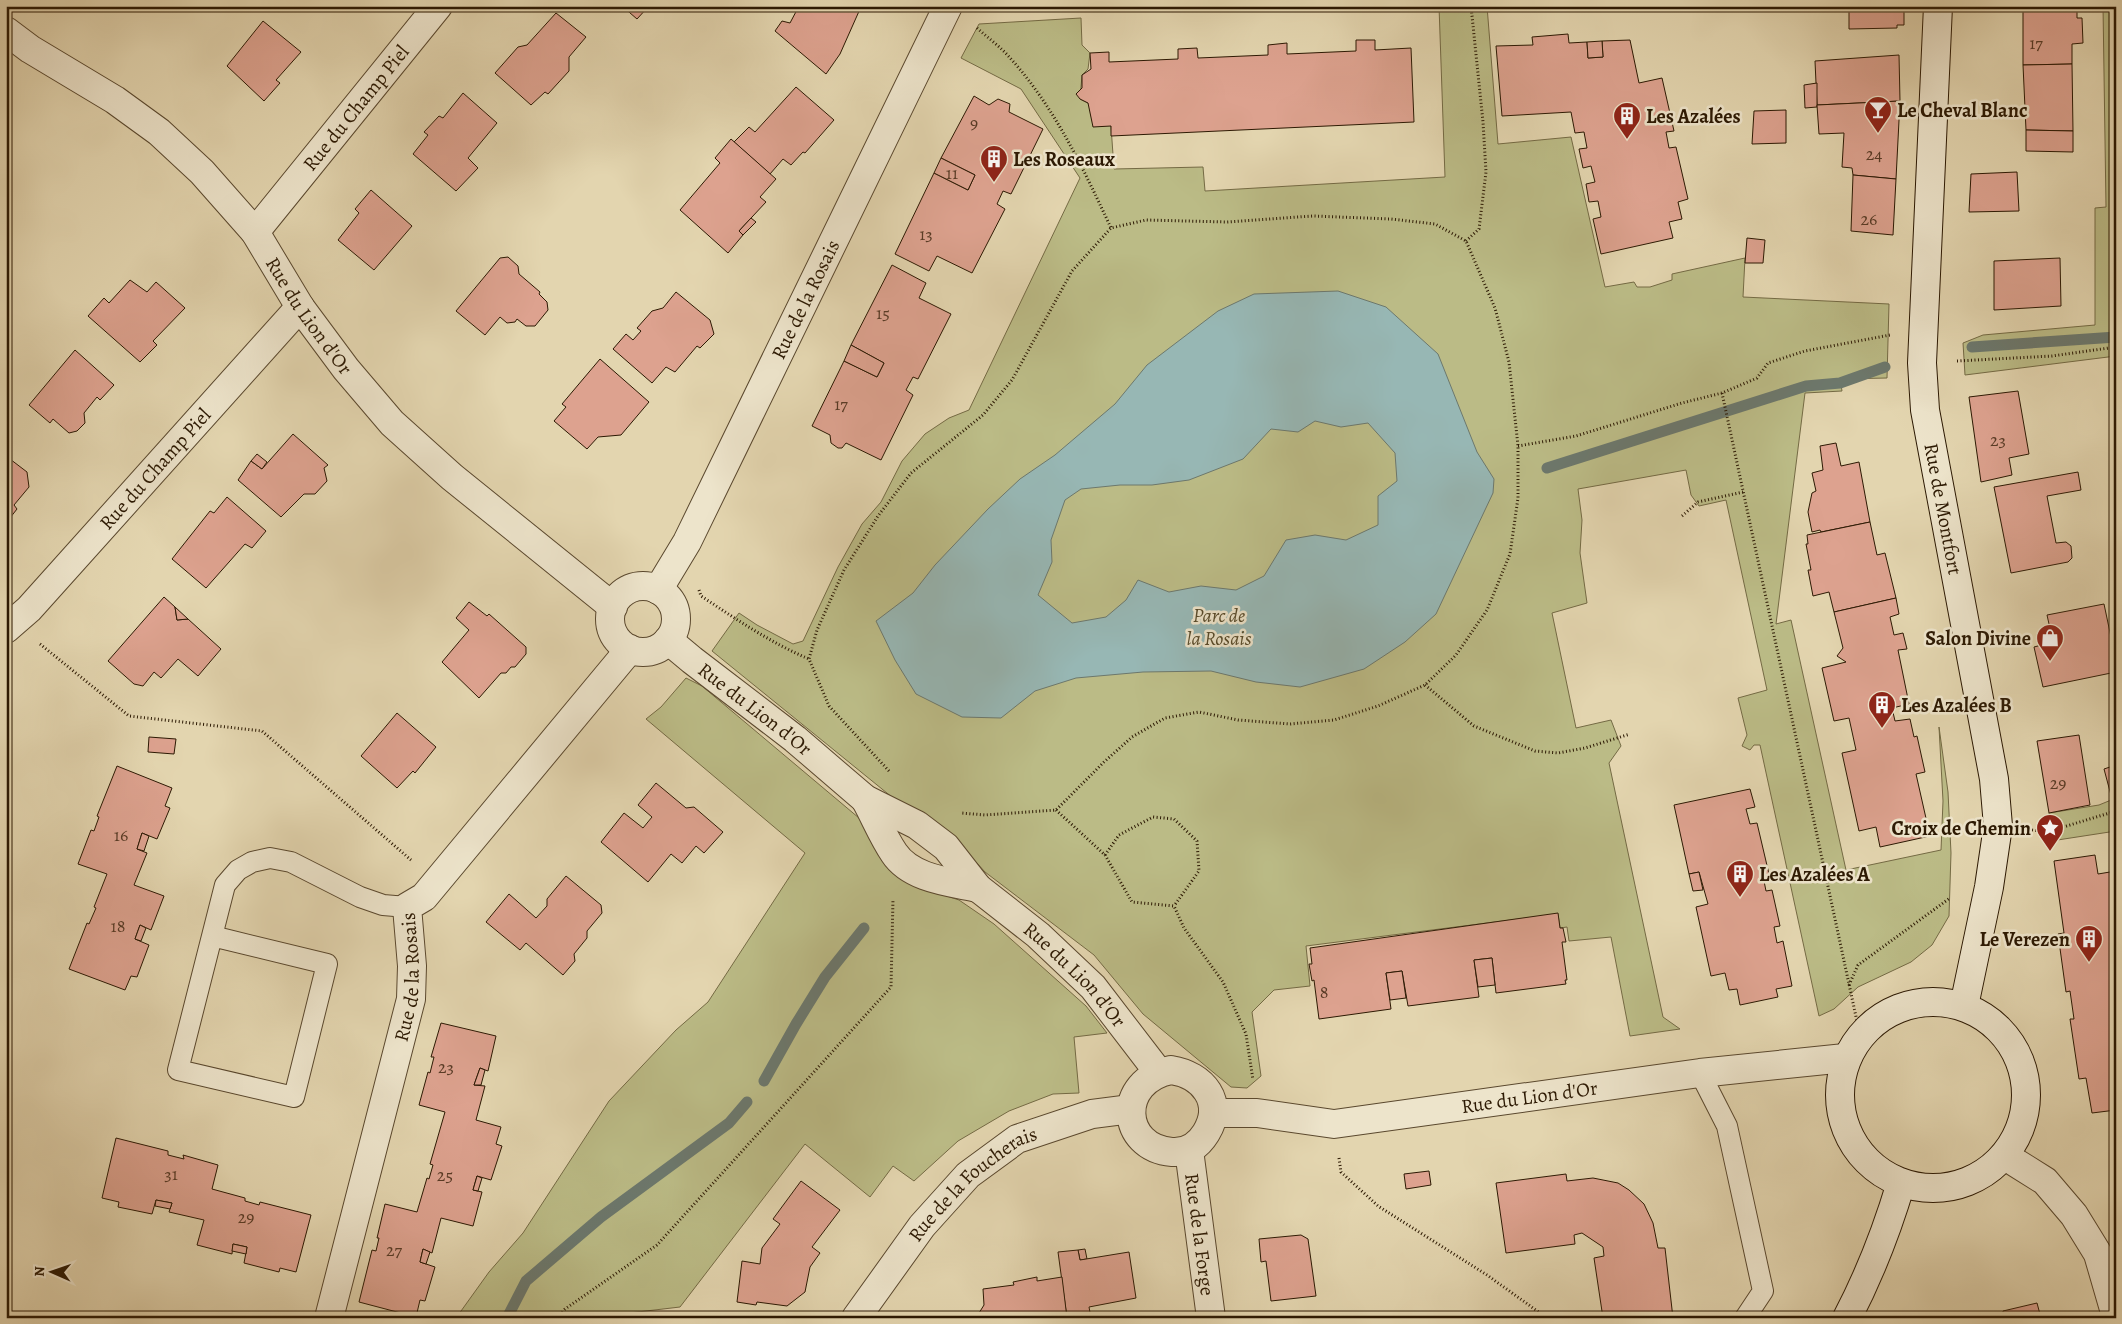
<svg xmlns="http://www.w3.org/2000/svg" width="2122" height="1324" font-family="Alegreya,serif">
<rect width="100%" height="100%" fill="#e3d5af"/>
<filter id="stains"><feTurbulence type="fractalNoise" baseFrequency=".004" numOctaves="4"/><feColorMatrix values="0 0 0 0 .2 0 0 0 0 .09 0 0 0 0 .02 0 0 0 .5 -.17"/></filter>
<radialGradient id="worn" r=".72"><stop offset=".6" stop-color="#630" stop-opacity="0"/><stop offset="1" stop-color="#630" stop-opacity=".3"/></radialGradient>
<g fill="#bbbb86" stroke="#746a44">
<polygon points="1439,6 1487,6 1498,144 1571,137 1605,287 1634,282 1637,287 1650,287 1672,280 1672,274 1745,258 1743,297 1889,304 1887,378 1840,379 1842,391 1805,393 1776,624 1791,620 1846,870 1941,850 1943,801 1939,727 1948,792 1951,853 1949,916 1932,945 1911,962 1858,987 1834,1009 1819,1016 1760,745 1754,745 1750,750 1742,746 1747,735 1738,698 1767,690 1726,500 1699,506 1691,495 1686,470 1578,489 1582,520 1580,553 1587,603 1552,613 1576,728 1611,720 1621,746 1609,763 1663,1017 1680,1029 1630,1036 1611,937 1569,941 1567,927 1560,928 1558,914 1306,946 1310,986 1274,990 1252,1012 1261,1076 1247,1088 1231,1087 1143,1014 1094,955 985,872 946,829 918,811 898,802 712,651 739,613 757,625 793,644 803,641 838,567 862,524 881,502 902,461 925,434 949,418 969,410 1080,178 1021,89 961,58 979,24 1081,18 1082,45 1090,53 1088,69 1082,75 1080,99 1088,103 1111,126 1114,169 1203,167 1205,191 1445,177"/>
<polygon points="2103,6 2116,6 2116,356 1965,375 1963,343 1983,335 2095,325 2095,208 2106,207"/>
<polygon points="686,678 702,686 859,818 874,841 922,888 959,900 994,924 1086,1006 1107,1033 1074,1037 1079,1093 1053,1094 1009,1111 958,1141 914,1181 893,1166 870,1197 805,1144 680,1307 629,1313 625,1318 456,1318 489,1272 523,1233 609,1101 676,1030 708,1002 805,853 646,719 661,707"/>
<polygon points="2116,798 2116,831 2051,841 2049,813 2099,805"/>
</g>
<path fill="#97b7b4" stroke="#6c786d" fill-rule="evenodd" d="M1338 291 1386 307 1438 354 1477 452 1494 479 1493 493 1436 614 1405 642 1364 669 1300 687 1256 682 1211 671 1143 672 1076 678 1035 691 1001 718 962 717 916 694 895 660 876 621 913 593 935 565 988 509 1020 479 1055 455 1115 404 1147 365 1218 311 1254 294ZM1315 421 1341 427 1368 423 1395 453 1397 481 1378 496V525L1346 540 1315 535 1286 540 1264 576 1236 590 1201 586 1169 592 1138 580 1126 600 1106 617 1072 623 1038 595 1052 562 1051 540 1065 500 1081 489 1120 485H1152L1189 480 1243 459 1271 429 1298 432Z"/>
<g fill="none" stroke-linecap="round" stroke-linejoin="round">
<g stroke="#6c786d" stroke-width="11">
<polyline points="1972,347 2116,337"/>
<polyline points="1547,468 1806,386 1840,383 1885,367"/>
<polyline points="764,1081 796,1024 825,977 864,928"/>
<polyline points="507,1318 526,1281 601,1217 729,1123 747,1102"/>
</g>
</g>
<g fill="#dda28f" stroke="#2c1903">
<polygon points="622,6 648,6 648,7 637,19"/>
<polygon points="799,6 865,6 863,10 860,9 840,54 826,74 775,31 782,21 790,23"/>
<polygon points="2023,6 2077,7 2077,18 2082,18 2083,43 2072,44 2072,64 2023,65"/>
<polygon points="1849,9 1904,10 1904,25 1897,25 1897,28 1849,29"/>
<polygon points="556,13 586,37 569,57 569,71 548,94 545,92 531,105 495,73 518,47 527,45"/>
<polygon points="263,21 301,52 276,80 280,83 264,101 227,66"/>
<polygon points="1568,34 1569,43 1587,42 1588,58 1603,57 1602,41 1630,40 1639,83 1662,78 1674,131 1666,132 1669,148 1676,147 1688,199 1678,202 1682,219 1669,222 1673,238 1601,254 1593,219 1601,217 1598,201 1589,202 1586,184 1595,182 1591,166 1583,168 1579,149 1587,148 1584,132 1575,133 1571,112 1502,116 1496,46 1533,45 1532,37"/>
<polygon points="1356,40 1375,40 1375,50 1411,48 1414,122 1111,136 1111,126 1093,127 1088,103 1080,99 1076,94 1082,88 1082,75 1091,69 1090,53 1109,52 1109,62 1178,59 1178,49 1197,48 1198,58 1268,55 1268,45 1287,43 1287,54 1356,51"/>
<polygon points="1602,41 1603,57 1588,58 1587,42"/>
<polygon points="1899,55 1900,101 1817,105 1815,61"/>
<polygon points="2072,64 2073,131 2026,130 2023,65"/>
<polygon points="1817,83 1817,107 1805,108 1804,85"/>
<polygon points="796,87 834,120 805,153 803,152 791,165 783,159 770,174 734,142 749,127 755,132"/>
<polygon points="463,93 497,123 468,158 478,168 456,191 413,154 428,135 424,132 439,116 443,118"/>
<polygon points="974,96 989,105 998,99 1010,104 1009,112 1043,129 1011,194 1003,191 997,204 1005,209 972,273 937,256 929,271 895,254 934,173 968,190 975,175 941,158"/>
<polygon points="1900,101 1896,179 1853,175 1852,168 1842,167 1844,133 1819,134 1817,105"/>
<polygon points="1786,110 1786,143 1752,144 1754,111"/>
<polygon points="2026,130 2073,131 2073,152 2026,151"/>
<polygon points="731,139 776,179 760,197 766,202 739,231 743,235 728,253 680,210 720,163 715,158"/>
<polygon points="941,158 975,175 968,190 934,173"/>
<polygon points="2017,172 2019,211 1969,212 1971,174"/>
<polygon points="1853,175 1896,179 1893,235 1851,231"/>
<polygon points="371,190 412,226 374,270 338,240 359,213 355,209"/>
<polygon points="751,218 756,222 743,235 739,231"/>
<polygon points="1747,238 1765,240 1763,263 1745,263"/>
<polygon points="508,257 518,266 519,274 540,292 539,294 547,302 548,310 535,326 526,326 517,319 515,322 507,323 500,317 485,335 456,311 500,258"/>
<polygon points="2060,258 2061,306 1994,310 1994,261"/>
<polygon points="892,265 926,283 919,298 951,314 918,379 913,377 906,390 913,395 881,460 846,443 842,448 838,448 831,443 830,435 812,426 844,361 877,377 884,363 851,345"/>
<polygon points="130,280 147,292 156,282 185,308 153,341 157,345 140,362 88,316 104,298 109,303"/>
<polygon points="676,292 710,320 714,334 700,348 697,346 675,372 666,367 652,383 613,349 626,334 633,340 641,331 637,328 652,311 663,308"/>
<polygon points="851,345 884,363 877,377 844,361"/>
<polygon points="75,350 114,385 100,400 97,397 84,413 85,423 77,431 69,433 53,419 50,423 29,405"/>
<polygon points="600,359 649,402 621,435 598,437 587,449 554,421 566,407 562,404"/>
<polygon points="2018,391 2029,454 2009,458 2012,475 1981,482 1969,397"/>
<polygon points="293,434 328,465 324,468 327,481 315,494 304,494 281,517 238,480 251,461 262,469"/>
<polygon points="1836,443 1841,466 1859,462 1870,522 1821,532 1820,530 1812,532 1808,512 1812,493 1816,491 1812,473 1823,470 1820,446"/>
<polygon points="257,454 267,462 262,469 251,461"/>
<polygon points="6,456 27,472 29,487 14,505 17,509 6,523"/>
<polygon points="2078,472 2081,490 2047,496 2056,543 2066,542 2071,546 2072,558 2068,562 2011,573 1994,487"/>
<polygon points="227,497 266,531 252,548 245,544 206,588 172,559 210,511 214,513"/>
<polygon points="1870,522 1877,555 1885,553 1896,598 1834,612 1829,592 1813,596 1808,570 1811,570 1806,544 1808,544 1807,535"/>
<polygon points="164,597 175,607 177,620 188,619 221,649 198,676 178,659 161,678 154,672 143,686 134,684 108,661"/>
<polygon points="1896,598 1899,614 1890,617 1894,635 1903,633 1907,649 1898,650 1909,704 1892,708 1895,721 1910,719 1914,737 1917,736 1925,772 1916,774 1930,836 1880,847 1876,827 1859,831 1842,753 1856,750 1849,718 1834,721 1822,668 1846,662 1837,656 1843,648 1834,612"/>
<polygon points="469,602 487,616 489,614 526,647 526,654 515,667 511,667 506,673 501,673 479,698 442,662 469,630 456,618"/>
<polygon points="2104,604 2116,661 2116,672 2043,687 2034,647 2053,642 2047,615"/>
<polygon points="175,607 188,619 177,620"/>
<polygon points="397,713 436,747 415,773 413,771 397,788 361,756"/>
<polygon points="2079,735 2090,805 2049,813 2037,741"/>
<polygon points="149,737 176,739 174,754 148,752"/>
<polygon points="2116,765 2116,798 2112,799 2104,769"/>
<polygon points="117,766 172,788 165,806 170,808 157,839 142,833 137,849 147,853 134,885 164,896 151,930 140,925 135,939 149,945 137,977 131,976 125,990 69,969 87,923 89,924 96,908 94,907 107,874 78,864 91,830 94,831 99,817 97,816"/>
<polygon points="656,783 686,808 694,807 723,832 704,853 696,846 682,863 671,854 648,882 601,842 624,813 643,828 652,817 638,805"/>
<polygon points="1750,789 1755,807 1746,809 1750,824 1757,823 1769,874 1763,876 1766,891 1772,890 1780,926 1774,927 1777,943 1783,941 1792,986 1776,989 1778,997 1740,1005 1737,989 1729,990 1725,973 1711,976 1696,907 1708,904 1699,872 1689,874 1674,805"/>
<polygon points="142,833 149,836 144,851 137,849"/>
<polygon points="2095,855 2098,874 2116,871 2116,1110 2092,1113 2086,1078 2079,1079 2070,1019 2074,1019 2070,991 2066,992 2058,934 2064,933 2054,861"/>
<polygon points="1699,872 1703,890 1693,891 1689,874"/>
<polygon points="566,876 601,905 602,913 587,931 587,938 574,954 575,961 563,975 526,943 520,950 486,922 509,894 536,918 547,906 547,899"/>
<polygon points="1558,913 1560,928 1563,928 1566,942 1562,942 1567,980 1565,980 1566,984 1496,993 1492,958 1474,960 1479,997 1408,1006 1402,971 1386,973 1391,1009 1319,1019 1314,980 1312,981 1309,964 1312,964 1310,948"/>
<polygon points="140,925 146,928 141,941 135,939"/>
<polygon points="1492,958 1495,985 1478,987 1474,960"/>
<polygon points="1402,971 1406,998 1390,1000 1386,973"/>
<polygon points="441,1023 496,1036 488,1071 480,1068 474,1085 485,1086 476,1120 501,1127 496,1144 502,1146 491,1180 477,1176 473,1190 482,1192 473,1226 441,1218 432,1253 423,1249 420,1262 435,1267 425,1301 420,1300 416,1317 359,1302 372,1250 376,1251 379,1238 377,1238 385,1204 417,1212 427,1178 429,1179 433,1165 430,1164 445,1112 419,1105 428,1072 430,1073 434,1057 431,1057"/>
<polygon points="480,1068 485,1070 481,1085 474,1085"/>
<polygon points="116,1138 168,1151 168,1155 184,1159 183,1155 218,1165 212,1189 245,1198 245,1201 259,1205 260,1202 311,1215 296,1272 280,1268 279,1272 244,1263 247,1247 233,1244 232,1254 197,1245 204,1220 169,1212 172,1203 156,1200 152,1214 118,1207 119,1202 102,1198"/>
<polygon points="1429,1171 1431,1185 1406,1189 1404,1174"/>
<polygon points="1566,1174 1567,1181 1593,1178 1618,1183 1629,1190 1644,1204 1653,1223 1658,1248 1665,1248 1673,1318 1603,1318 1594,1258 1604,1256 1603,1247 1582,1233 1574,1235 1575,1244 1506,1253 1496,1183"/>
<polygon points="477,1176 482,1178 478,1191 473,1190"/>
<polygon points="801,1181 840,1210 812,1247 820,1253 810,1267 805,1292 787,1306 757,1302 756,1305 737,1302 742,1261 760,1264 762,1248 780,1224 773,1219"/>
<polygon points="156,1200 172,1203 170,1209 155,1206"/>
<polygon points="1301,1235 1308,1239 1316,1296 1271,1301 1266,1261 1261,1262 1259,1239"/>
<polygon points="233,1244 247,1247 246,1254 232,1251"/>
<polygon points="423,1249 430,1252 426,1264 420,1262"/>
<polygon points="1085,1249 1087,1259 1080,1260 1078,1250"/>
<polygon points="1078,1250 1080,1260 1129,1252 1136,1298 1089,1307 1091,1318 1067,1318 1058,1252"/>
<polygon points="1037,1277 1037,1281 1062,1277 1067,1318 980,1318 979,1313 984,1305 983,1289 1014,1285 1013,1282"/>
<polygon points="2037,1303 2041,1318 1991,1318 2003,1314 2003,1311"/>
</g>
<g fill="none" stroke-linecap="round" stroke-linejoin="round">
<defs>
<g id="service">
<polyline points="212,936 327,964 294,1097 178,1070 225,885 238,870 252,862 270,858 291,862 360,897 383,905 407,907"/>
<polyline points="1700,1073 1727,1126 1763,1291 1745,1318"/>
</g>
<g id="minor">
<path id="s1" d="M6 31 30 49 115 100 159 132 202 172 255 232 300 307 346 369 392 423 452 477 613 607"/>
<path id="s2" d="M255 232 438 6"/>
<circle cx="643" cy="619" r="33"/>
<path id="s3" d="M658 590 687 542 948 6"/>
<path id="s4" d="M6 629 29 609 300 307"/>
<path id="s5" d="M668 640 692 660 795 739 865 799 917 825 946 847 978 888 1038 935 1093 987 1159 1073"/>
<path d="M865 799C875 817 883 837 894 853 911 879 951 882 978 888"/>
<path d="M1171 1070C1203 1075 1225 1102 1206 1133 1198 1146 1187 1153 1172 1152 1120 1148 1116 1081 1171 1070Z"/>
<path id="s6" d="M1213 1113H1257L1334 1124 1700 1073 1845 1058"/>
<path id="s7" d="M1189 1150 1211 1318"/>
<path id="s8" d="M329 1318 411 999 412 966 407 907 424 897 630 649"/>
<path id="s9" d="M856 1318 922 1226 968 1175 1017 1139 1092 1114 1131 1109"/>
</g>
<polyline id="tertiary" points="2005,1156 2045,1181 2074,1215 2098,1254 2116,1316"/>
<g id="secondary">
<path id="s10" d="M1938 6 1922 363 1925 410 1994 779 1998 826 1989 887 1964 1006"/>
<circle cx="1933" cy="1095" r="93"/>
<path d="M1847 1318C1870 1274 1887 1230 1901 1183"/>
</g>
</defs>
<use href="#service" stroke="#5a482e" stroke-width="22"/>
<use href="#minor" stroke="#5a482e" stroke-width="30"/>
<use href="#tertiary" stroke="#5a482e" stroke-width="30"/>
<use href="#secondary" stroke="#2c1903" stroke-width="30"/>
<g stroke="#2c1903" stroke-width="3" stroke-dasharray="1 2.5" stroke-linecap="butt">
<path d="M977 28C988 38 1001 47 1011 59 1055 108 1083 168 1111 228"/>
<polyline points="1466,241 1479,229 1486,172 1483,122 1471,6"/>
<polyline points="1957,361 2052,356 2116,347"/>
<polyline points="1722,393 1858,1026"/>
<polyline points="1518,446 1576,436 1682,403 1722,393 1757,378 1768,363 1805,351 1890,335"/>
<polyline points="1682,516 1698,502 1743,492"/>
<path d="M699 590 701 596C736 619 771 643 809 659"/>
<polyline points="40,644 129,716 262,731 411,860"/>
<polyline points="1425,685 1474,726 1535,751 1558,753 1585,748 1630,734"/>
<polyline points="889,771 829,706 809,659 817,630 844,570 878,516 911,473 983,415 1012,380 1072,271 1111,228 1146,220 1227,222 1313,216 1391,219 1435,224 1466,241 1495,308 1509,362 1518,446 1518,498 1510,554 1487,610 1456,655 1425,685 1378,706 1334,720 1290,724 1238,720 1199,712 1165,718 1132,737 1104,762 1056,810 985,815 961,813"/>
<polyline points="1056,810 1105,855 1132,902 1174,906 1184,928 1223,982 1246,1034 1253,1080"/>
<polyline points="2032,830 2047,832 2116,811"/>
<polyline points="1105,855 1119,835 1153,817 1174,819 1197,841 1199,871 1174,906"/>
<polyline points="1849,985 1858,965 1950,898"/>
<polyline points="1339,1158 1341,1172 1378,1206 1487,1275 1547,1318"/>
<polyline points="558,1318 565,1309 657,1245 891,987 893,899"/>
</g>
<use href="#service" stroke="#ede4cb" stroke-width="20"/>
<use href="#minor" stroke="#ede4cb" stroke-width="28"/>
<use href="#tertiary" stroke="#ede4cb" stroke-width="28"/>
<use href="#secondary" stroke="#ede4cb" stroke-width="28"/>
</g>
<defs>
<symbol id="bar-pin" viewBox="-11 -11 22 30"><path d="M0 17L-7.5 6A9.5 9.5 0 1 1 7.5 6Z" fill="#8f2418" stroke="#ede4cb"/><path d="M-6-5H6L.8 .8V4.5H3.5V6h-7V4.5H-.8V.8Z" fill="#fff"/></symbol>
<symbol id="building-pin" viewBox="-11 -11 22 30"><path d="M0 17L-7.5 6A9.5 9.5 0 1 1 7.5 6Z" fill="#8f2418" stroke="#ede4cb"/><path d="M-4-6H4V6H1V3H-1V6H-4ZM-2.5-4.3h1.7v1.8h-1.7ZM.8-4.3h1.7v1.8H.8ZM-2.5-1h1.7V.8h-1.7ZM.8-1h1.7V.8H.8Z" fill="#fff"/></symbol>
<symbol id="shop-pin" viewBox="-11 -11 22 30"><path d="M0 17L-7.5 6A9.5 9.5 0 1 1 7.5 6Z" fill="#8f2418" stroke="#ede4cb"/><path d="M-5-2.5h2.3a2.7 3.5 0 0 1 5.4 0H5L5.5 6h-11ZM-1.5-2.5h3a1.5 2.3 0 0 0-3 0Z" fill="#fff"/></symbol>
<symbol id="sight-pin" viewBox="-11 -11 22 30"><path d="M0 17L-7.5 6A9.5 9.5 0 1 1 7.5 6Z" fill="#8f2418" stroke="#ede4cb"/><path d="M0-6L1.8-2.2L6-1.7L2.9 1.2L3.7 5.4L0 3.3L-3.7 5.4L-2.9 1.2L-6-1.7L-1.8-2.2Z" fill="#fff"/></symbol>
</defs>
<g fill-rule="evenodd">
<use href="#bar-pin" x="1862" y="94" width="32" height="43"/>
<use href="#building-pin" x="1611" y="100" width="32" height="43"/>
<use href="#building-pin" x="978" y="143" width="32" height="43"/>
<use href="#shop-pin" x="2034" y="622" width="32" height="43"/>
<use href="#building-pin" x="1866" y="689" width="32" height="43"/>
<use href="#sight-pin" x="2034" y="812" width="32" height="43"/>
<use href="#building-pin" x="1724" y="858" width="32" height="43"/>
<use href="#building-pin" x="2073" y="923" width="32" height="43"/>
</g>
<g text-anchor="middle" stroke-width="5" stroke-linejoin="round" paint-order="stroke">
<g font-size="18" fill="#583b26">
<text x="2036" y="49">17</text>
<text x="974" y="129">9</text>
<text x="1874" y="160">24</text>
<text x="952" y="179">11</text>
<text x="1869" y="225">26</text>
<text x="926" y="240">13</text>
<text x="883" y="319">15</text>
<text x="841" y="410">17</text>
<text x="1998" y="446">23</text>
<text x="2058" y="789">29</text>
<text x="121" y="841">16</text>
<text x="118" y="932">18</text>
<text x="1324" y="998">8</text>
<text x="446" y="1073">23</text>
<text x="171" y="1180">31</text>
<text x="445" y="1181">25</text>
<text x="246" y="1223">29</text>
<text x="394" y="1256">27</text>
</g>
<g font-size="20" fill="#2c1903" stroke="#ede4cb">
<text dy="7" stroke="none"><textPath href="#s2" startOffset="160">Rue du Champ Piel</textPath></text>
<text dy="7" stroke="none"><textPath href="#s3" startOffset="326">Rue de la Rosais</textPath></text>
<text dy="7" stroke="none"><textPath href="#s1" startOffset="422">Rue du Lion d'Or</textPath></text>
<text dy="7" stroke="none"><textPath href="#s4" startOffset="219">Rue du Champ Piel</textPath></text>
<text dy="7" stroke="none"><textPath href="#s10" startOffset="505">Rue de Montfort</textPath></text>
<text dy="7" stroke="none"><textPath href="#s5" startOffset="111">Rue du Lion d'Or</textPath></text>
<text dy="7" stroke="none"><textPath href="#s5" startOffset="530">Rue du Lion d'Or</textPath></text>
<text dy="7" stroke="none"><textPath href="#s8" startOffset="351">Rue de la Rosais</textPath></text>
<text dy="7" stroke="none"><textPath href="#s6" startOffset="319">Rue du Lion d'Or</textPath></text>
<text dy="7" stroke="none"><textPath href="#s9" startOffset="180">Rue de la Foucherais</textPath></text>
<text dy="7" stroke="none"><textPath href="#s7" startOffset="85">Rue de la Forge</textPath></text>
</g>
<g font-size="20" font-weight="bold" fill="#2c1903" stroke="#ede4cb" text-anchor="start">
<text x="1897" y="117">Le Cheval Blanc</text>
<text x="1646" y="123">Les Azalées</text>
<text x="1013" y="166">Les Roseaux</text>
<text x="2031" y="645" text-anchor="end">Salon Divine</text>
<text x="1901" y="712">Les Azalées B</text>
<text x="2031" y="835" text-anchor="end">Croix de Chemin</text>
<text x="1759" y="881">Les Azalées A</text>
<text x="2070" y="946" text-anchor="end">Le Verezen</text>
</g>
<g font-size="20" font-style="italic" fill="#574a2a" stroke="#ede4cb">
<text x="1219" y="622">Parc de<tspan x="1219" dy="23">la Rosais</tspan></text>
</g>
</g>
<rect width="2122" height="1324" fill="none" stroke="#e3d5af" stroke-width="25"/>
<rect x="8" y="8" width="2107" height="1309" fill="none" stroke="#2c1903" stroke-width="2.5"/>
<rect x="12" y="12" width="2097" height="1299" fill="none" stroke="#2c1903"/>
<g transform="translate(52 1272) rotate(272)" stroke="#ede4cb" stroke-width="4" paint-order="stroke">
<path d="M0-4L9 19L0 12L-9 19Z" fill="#2c1903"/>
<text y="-8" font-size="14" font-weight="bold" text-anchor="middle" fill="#2c1903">N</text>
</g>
<rect width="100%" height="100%" filter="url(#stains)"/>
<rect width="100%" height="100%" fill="url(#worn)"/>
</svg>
